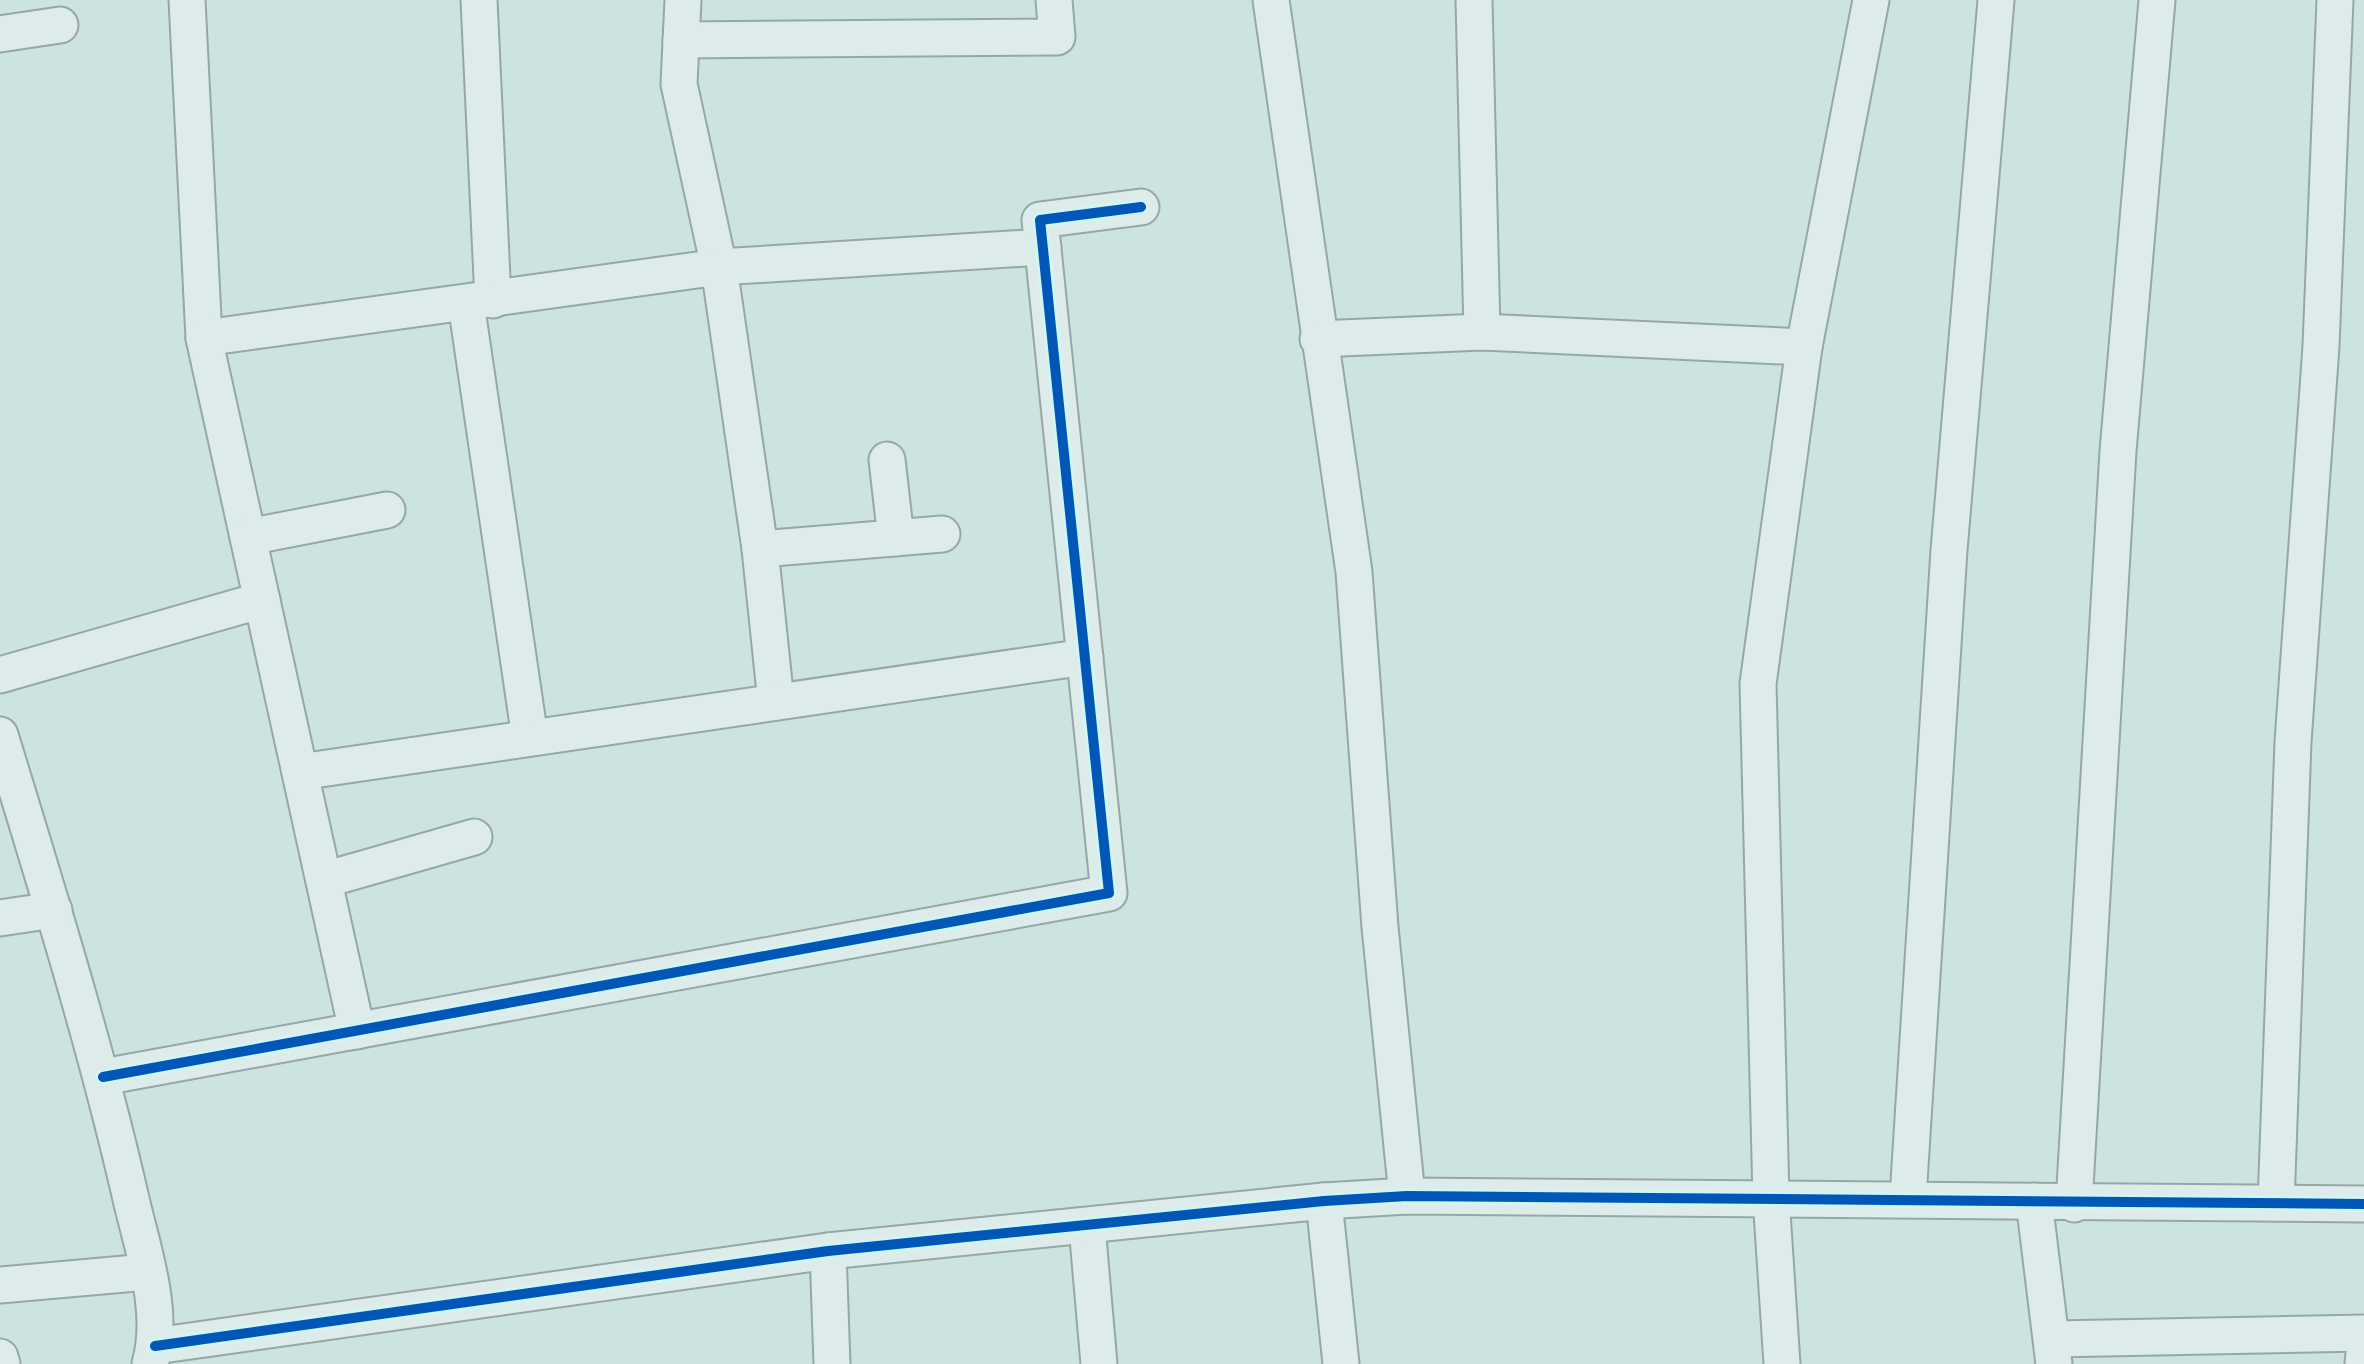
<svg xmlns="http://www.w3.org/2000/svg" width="2364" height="1364" font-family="'Crimson Pro',serif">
<rect width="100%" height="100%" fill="#cce3e2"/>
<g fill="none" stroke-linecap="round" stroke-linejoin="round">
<defs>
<g id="minor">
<polyline points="187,0 204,338 357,1031"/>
<polyline points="479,0 493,300"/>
<polyline points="1271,0 1354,572 1380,927 1407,1196"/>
<polyline points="1474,0 1482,332"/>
<polyline points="0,34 60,25"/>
<polyline points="681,40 1057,37 1054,0"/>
<polyline points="466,303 530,738"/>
<polyline points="204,338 719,267 679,84 683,0"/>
<polyline points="1318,339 1482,332 1804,347"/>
<polyline points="887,460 896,538"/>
<polyline points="248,537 387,510"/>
<polyline points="760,549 942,534"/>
<polyline points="0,675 262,600"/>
<polyline points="776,702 760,549 719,267 1043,247"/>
<path d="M0 735C47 889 95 1042 131 1199 143 1251 165 1311 150 1364"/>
<polyline points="300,772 1085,657"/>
<polyline points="324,880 474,837"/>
<polyline points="0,918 54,910"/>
<polyline points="103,1077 1109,893 1040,220 1141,207"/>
<polyline points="1908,1198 1949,550 1996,0"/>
<polyline points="1324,1201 1341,1364"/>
<polyline points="2034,1201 2054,1364"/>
<polyline points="2276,1203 2293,742 2321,346 2335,0"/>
<polyline points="2074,1204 2118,451 2157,0"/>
<polyline points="1087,1226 1099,1364"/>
<polyline points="828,1251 832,1364"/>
<polyline points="0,1285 147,1272"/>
<polyline points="2053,1339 2364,1333"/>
<polyline points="155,1346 828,1251 1324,1201 1407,1196 2364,1204"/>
<polyline points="0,1357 2,1364"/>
<polyline points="1782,1364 1771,1197 1758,684 1804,347 1871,0"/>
<polyline points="2363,1364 2364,1353"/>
</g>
</defs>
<use href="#minor" stroke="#95a8a6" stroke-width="39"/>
<use href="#minor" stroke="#ddecea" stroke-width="35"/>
<defs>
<g id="cycleway">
<polyline points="103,1077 1109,893 1040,220 1141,207"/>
<polyline points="155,1346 828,1251 1324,1201 1407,1196 2364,1204"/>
</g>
</defs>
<use href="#cycleway" stroke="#d1f5f3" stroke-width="16"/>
<use href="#cycleway" stroke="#0057b8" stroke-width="10"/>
</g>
</svg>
